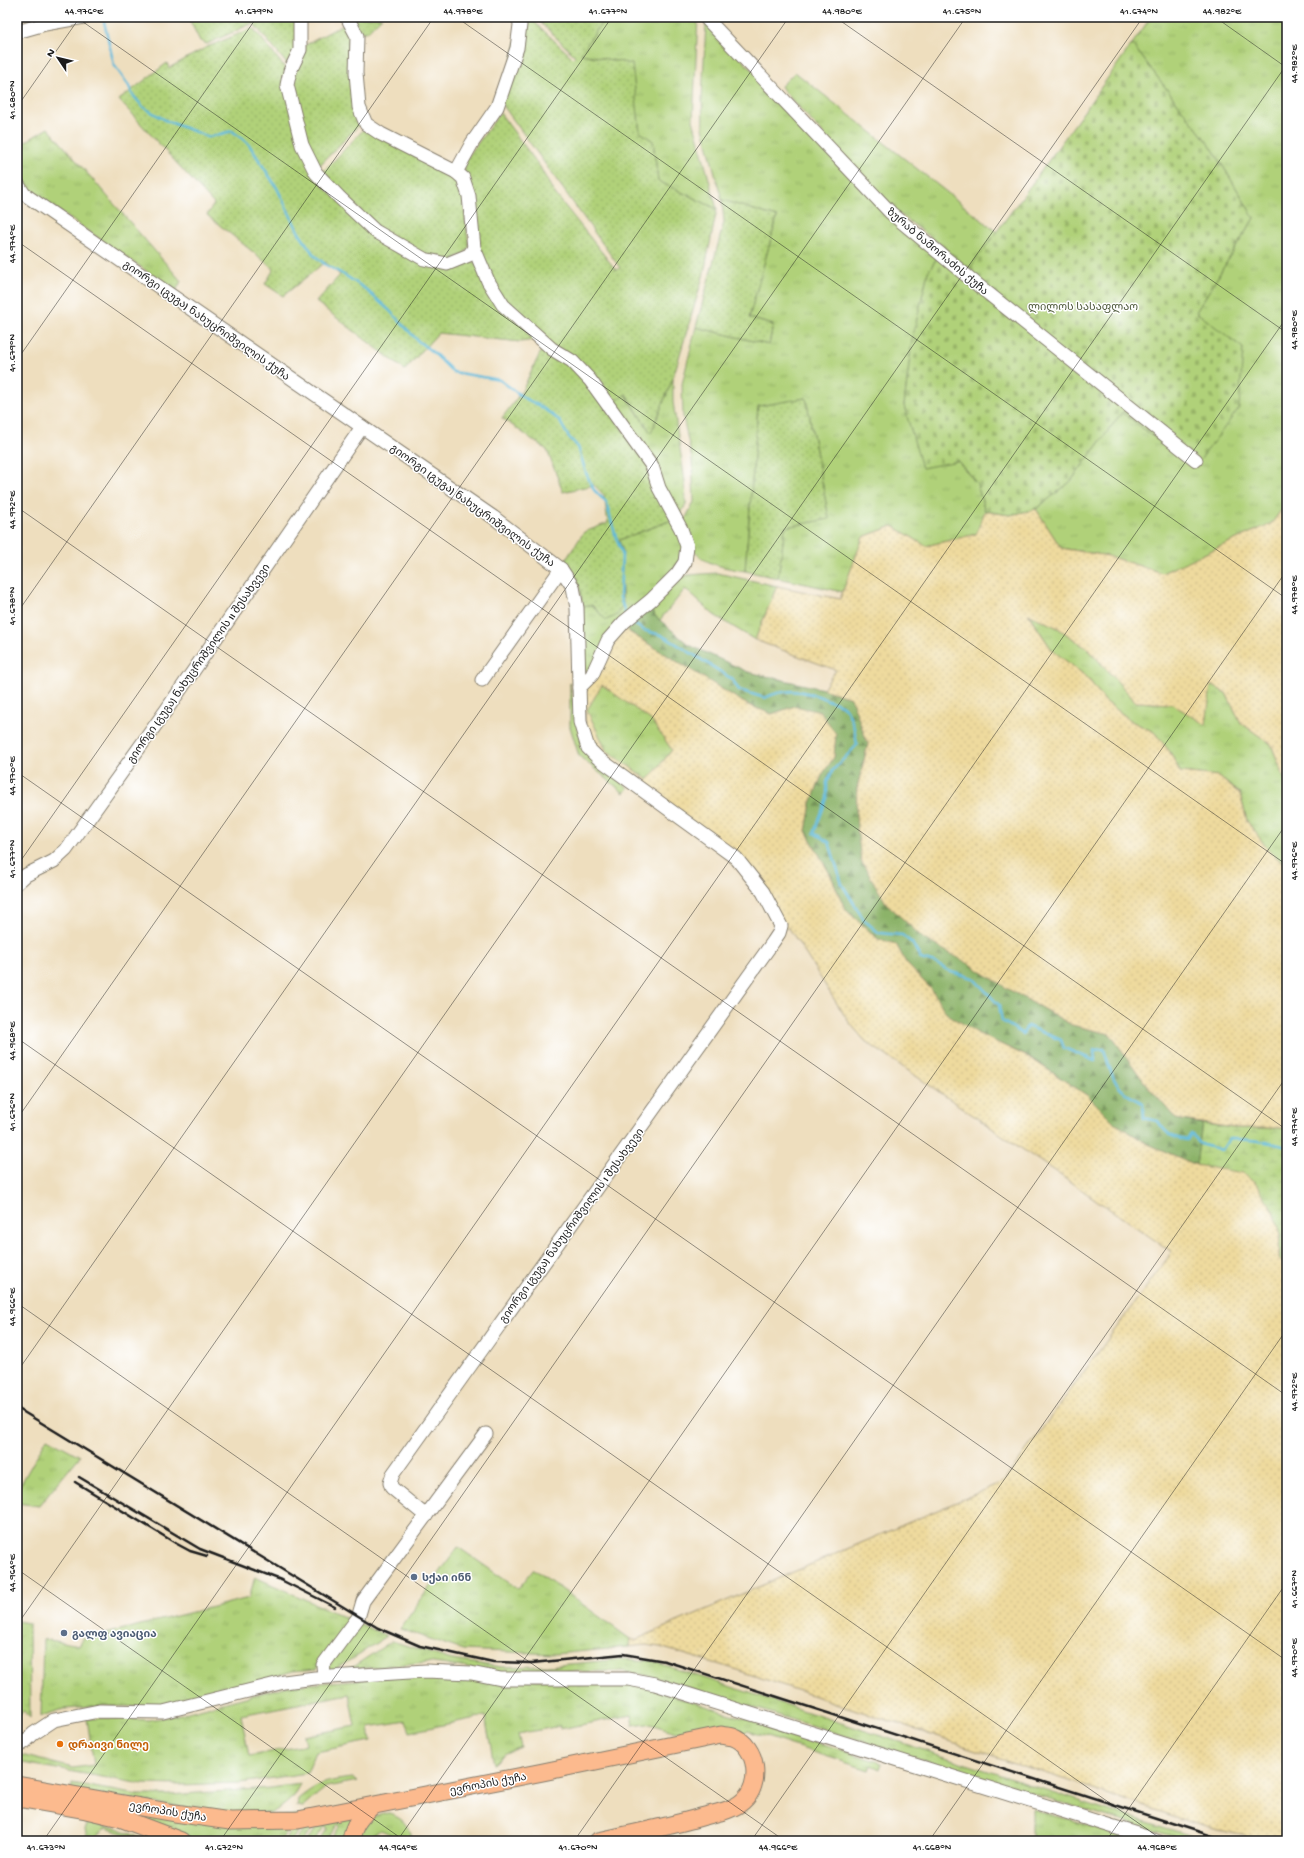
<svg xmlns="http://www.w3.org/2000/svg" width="1304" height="1858" font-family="'Gochi Hand','Noto Sans Georgian',sans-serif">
<defs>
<pattern id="grass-tufts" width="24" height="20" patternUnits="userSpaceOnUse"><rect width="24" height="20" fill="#b0d179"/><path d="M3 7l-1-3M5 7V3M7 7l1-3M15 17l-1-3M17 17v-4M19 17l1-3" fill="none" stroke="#97b368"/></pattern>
<pattern id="forest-firs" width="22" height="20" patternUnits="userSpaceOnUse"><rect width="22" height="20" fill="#8cb369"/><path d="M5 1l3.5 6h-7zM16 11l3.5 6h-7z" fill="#729156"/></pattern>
<pattern id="wetland-marsh" width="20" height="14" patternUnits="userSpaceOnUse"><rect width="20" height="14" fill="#b0d179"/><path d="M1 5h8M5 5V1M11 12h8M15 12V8" fill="none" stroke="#97b368"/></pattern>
<pattern id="sand-dots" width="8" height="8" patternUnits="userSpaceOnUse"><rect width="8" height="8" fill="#eeda9e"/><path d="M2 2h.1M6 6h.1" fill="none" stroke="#ccba88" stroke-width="1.8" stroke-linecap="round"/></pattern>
<pattern id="cemetery-stones" width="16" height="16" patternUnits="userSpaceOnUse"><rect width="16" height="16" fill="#b0d179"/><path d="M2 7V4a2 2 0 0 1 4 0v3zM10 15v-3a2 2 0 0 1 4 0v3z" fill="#97b368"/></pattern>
<pattern id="park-dots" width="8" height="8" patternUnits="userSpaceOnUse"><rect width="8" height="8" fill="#b0d179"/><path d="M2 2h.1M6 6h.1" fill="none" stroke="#97b368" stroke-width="1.8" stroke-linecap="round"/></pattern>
</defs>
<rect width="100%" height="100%" fill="#fff"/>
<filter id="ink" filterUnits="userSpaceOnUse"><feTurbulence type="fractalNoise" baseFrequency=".025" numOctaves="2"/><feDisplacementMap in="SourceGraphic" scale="8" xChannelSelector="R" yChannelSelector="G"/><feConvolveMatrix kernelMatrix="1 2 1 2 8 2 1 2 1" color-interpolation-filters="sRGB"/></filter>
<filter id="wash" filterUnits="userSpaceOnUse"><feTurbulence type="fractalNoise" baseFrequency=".012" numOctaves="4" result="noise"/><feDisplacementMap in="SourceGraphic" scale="16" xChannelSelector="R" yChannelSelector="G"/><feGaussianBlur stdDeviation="0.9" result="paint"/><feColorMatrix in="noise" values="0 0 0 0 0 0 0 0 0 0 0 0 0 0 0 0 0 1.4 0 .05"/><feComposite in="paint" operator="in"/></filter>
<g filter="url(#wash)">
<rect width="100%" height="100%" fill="#eedebe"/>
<g fill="url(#grass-tufts)" stroke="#66764a" fill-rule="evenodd">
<polygon points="605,17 698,17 693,120 717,209 658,181 653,141 640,132 631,64 581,54"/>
<polygon points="1151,17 1287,17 1287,502 1272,523 1162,573 1108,556 1061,548 1036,509 1070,482 1122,412 1194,468 1242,348 1196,312 1254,218 1214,151 1132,44"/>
<path d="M706 23 937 258 928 272 912 340 904 406 958 461 977 484 985 511 976 534 926 546 893 526 863 537 843 592 778 578 785 527 829 519 806 398 758 407 745 571C727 568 703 565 692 548 688 542 685 532 682 525L694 502 692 459 683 417 682 384 696 327 769 345 773 325 749 318 777 217 722 200 703 128 702 98Z"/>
<polygon points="795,72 997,232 969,269 944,247 890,207 784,91 781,86"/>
<polygon points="48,128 181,281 176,291 28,190 17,161 17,147"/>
<polygon points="673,378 673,402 685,482 686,504 678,519 612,404 625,394 651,433"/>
<polygon points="672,520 684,546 682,560 590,669 583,672 583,606 592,605 606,620 623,605 619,540"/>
<polygon points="717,573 777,586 755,640 714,615 685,589 660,620 655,616 652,607 675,581 688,575"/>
<polygon points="1028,613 1058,628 1089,650 1136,702 1172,704 1206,724 1211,685 1226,693 1241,723 1271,744 1287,785 1287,866 1269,851 1247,821 1240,793 1218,776 1180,772 1170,752 1154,732 1133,722 1105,701 1087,677 1052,650"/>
<polygon points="570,683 579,734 628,788 624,793 579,756 570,727"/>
<polygon points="602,684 651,720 672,750 648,780 606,750 587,710"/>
<polygon points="47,1438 80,1456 39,1506 17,1503 17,1491"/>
<polygon points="458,1547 518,1589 534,1569 630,1639 629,1647 555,1654 463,1650 400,1629"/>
<polygon points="255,1577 351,1620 317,1669 293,1671 177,1705 155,1707 105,1706 64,1709 41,1716 43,1639 80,1645 82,1638 92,1637 249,1598"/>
<polygon points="17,1621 29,1623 30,1718 24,1711 17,1715"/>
<polygon points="358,1623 387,1636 333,1671 330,1670 328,1667"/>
<polygon points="392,1641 452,1660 502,1667 548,1666 623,1659 652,1661 1098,1807 1208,1841 1187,1841 654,1677 622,1671 501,1673 427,1662 348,1670"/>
<path d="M411 1675 618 1683 653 1689 882 1763 880 1769 871 1765 869 1770 748 1731 741 1736 686 1735 647 1723 633 1725 631 1715 560 1729V1726L518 1734 521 1747 504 1754 494 1764 485 1716 410 1732 406 1721 369 1727 371 1741 316 1752 307 1773 240 1783 179 1785 142 1784 17 1762V1754L73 1768 94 1765 87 1719 106 1718 149 1720 173 1716 288 1686ZM349 1694 355 1726 304 1736 306 1745 249 1756 241 1715Z"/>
<path d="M353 1778 358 1781 326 1787 303 1807 297 1806 298 1799C319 1782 327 1781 353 1778Z"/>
<polygon points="72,1783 138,1795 169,1795 271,1788 300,1784 292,1798 284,1805 272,1813 226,1814 71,1790"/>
<polygon points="1032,1809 1139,1841 1032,1841"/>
<path d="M383 1813C400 1815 410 1824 411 1841H392L390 1834 381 1830 375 1833 373 1841H358C358 1826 370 1817 383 1813Z"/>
<polygon points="123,1814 169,1816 354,1816 347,1841 330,1841 340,1826 338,1824 326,1841 319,1841 328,1828 325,1826 314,1841 307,1841 315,1830 313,1828 303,1841 295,1841 302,1831 300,1829 291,1841 284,1841 290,1833 288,1831 280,1841 196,1841"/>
<polygon points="88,1823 118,1828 146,1841 106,1828 96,1837 97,1841 88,1841 85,1829"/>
</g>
<polygon fill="url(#forest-firs)" stroke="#546842" points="652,607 655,616 689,645 748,672 823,689 851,698 868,744 857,788 856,817 971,965 1008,989 1072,1025 1110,1034 1145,1083 1176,1119 1202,1124 1196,1165 1148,1144 1116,1124 1088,1096 1031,1058 979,1034 945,1013 932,990 906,963 896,944 878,939 845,909 831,876 806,831 811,803 822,775 834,757 836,734 795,706 772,714 748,705 629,632 626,623"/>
<polygon fill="url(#wetland-marsh)" stroke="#66764a" points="1202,1124 1233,1128 1284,1128 1287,1130 1287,1268 1279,1259 1280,1231 1196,1165"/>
<g fill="url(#sand-dots)" stroke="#857b5d" fill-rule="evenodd">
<polygon points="1287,502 1287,785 1271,744 1241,723 1226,693 1211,685 1206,725 1172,704 1136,702 1089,650 1058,628 1028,614 1052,650 1087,677 1105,701 1133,722 1154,732 1170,752 1180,772 1218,776 1240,794 1247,821 1269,851 1287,866 1287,1130 1284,1128 1233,1128 1176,1119 1145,1083 1110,1034 1072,1025 1008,989 971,965 924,939 886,903 861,861 856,817 857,788 868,744 851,698 823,689 836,670 755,640 777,586 840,599 863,537 893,526 926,546 976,534 985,511 1010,515 1036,509 1061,548 1108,556 1162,573 1272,523"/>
<path d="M626 623 629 632 748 705 772 714 795 706 821 712 836 734 834 757 822 775 811 803 806 831 831 876 845 909 878 939 896 944 906 963 932 990 946 1013 979 1034 1030 1058 1088 1096 1116 1124 1148 1144 1196 1165 1242 1173 1256 1184 1274 1211 1280 1231 1279 1259 1287 1268V1841H1266L1206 1827 731 1668 660 1647 646 1645 629 1647 630 1639 635 1640 1003 1482 1172 1252 865 1041 848 1021 789 928H783L768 892 595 750 586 736 584 692 610 644ZM602 685 651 720 672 750 648 780 606 750 587 710Z"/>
</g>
<polygon fill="url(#cemetery-stones)" stroke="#66764a" points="1132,44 1214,151 1254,218 1196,312 1243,348 1239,408 1194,468 1122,412 1070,482 1036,509 1010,515 985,511 977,484 958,461 922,468 904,406 912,340 928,272 944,247 969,269 1034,181"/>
<g fill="url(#park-dots)" stroke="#66764a">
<polygon points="188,17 297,17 298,47 287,64 253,23 207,44 200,41"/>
<polygon points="351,17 382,17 367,32 358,32"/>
<polygon points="522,17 529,17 573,58 575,56 535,17 605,17 581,54 632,64 640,132 653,141 658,181 717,209 704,273 673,378 651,433 626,394 612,404 504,302 480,255 464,171 467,158 500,113 540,167 553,191 616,270 620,268 502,104"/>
<polygon points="346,23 353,40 362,122 318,167 314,165 292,87 302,47"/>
<polygon points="253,28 286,69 313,174 409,255 470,260 476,263 501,307 587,379 649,467 672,520 619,540 623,551 621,586 623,605 616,616 606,620 592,605 583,606 579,586 565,561 584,532 608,523 604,495 594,485 563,492 547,450 502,418 522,391 542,349 534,340 520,342 438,333 405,370 316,302 340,275 325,262 283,296 265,284 274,269 207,215 214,204 119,100 167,63 169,68 207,47"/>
<polygon points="365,128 461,180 469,247 464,254 446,262 424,257 375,225 322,173"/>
<polygon points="722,200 777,217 749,318 773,325 769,345 696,327 724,222"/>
<polygon points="806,398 829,519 785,527 778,578 745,571 758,406"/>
</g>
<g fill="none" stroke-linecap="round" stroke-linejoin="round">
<g stroke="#5db9db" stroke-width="2.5">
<polyline points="103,17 114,65 129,86 132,94 143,107 167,121 209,137 232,131 248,143 277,188 299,233 314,255 326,265 346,276 364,288 389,310 418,341 435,354 453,372 500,380 524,398 540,406 559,420 568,436 578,447 586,473 594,490 606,502 616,537 622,553 620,597 626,616"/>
<path d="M630 621 643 630 661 635 675 643 732 679 739 690 765 698C786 687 809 691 830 701 834 702 841 704 844 707 853 718 855 731 857 745L833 770 827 782V798L814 833 829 842 842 884 864 920 879 933 902 935 912 943 921 959 935 963 951 972 973 978 999 1005 1002 1021 1023 1034 1027 1026 1061 1040 1064 1048 1095 1061 1094 1050 1104 1049C1112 1077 1114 1091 1143 1103L1144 1118 1158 1121C1166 1134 1172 1138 1187 1140L1191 1134 1203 1145 1222 1150 1229 1139C1248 1139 1268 1141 1287 1147"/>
</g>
</g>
</g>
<g filter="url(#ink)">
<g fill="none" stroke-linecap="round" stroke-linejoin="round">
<defs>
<g id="minor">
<polyline points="300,17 300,50 290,71 287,85 302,145 316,173 340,198 375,231 424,259 447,264 469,255 474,248"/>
<polyline points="347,17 357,36 356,73 359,107 366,124 381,134 456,172 463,178 469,196 474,248 488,281 503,305 552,349 572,361 590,380 652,466 659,488 681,529 687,546 685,562 677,574 651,600 624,622 608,640 592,675 579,688"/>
<polyline points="705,17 891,213 979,286 1196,460"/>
<polyline points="17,32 45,24 84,17"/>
<polyline points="456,172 472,143 497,107 517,48 520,25 519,17"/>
<polyline points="17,183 24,194 493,517 561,569 573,587 577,608 580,722 588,748 598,758 736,858 763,892 781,926 779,933 773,942 393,1474 390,1483 392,1488 426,1516"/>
<polyline points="482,680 561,569"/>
<polyline points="17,883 26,875 54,861 66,850 167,709 362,427"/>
<polyline points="324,1677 323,1665 358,1618 363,1601 486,1434"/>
<polyline points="17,1747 26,1741 33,1734 54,1720 99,1711 163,1712 284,1682 315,1678 426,1671 471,1673 501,1679 628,1679 655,1684 1159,1841"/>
</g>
<g id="major">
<path d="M17 1785 175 1813 230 1821 298 1820 543 1772 721 1735C725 1736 729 1736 733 1737 758 1746 762 1785 743 1801 732 1811 715 1813 701 1817 667 1827 632 1834 598 1841"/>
<polyline points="17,1798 86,1810 120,1818 181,1841"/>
<path d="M351 1841C353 1825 360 1817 372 1806"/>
</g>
</defs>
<use href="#minor" stroke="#857d6d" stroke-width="15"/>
<use href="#major" stroke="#857d6d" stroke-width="19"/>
<use href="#minor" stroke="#fff" stroke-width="13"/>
<use href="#major" stroke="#fcba8e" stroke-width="17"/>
<g stroke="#1c1c1c" stroke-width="2.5">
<polyline points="17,1408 378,1628 420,1646 493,1662 532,1663 623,1654 665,1661 1228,1841"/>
<polyline points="79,1477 200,1549 281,1580 335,1607"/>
<polyline points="75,1482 177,1544 190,1551 207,1556"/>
</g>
</g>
</g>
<path fill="none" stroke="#1c1c1c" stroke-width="1" stroke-opacity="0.45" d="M76 17 1287 865M456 17 1287 599M835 17 1287 333M1215 17 1287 68M17 107 80 17M17 241 1287 1130M17 360 257 17M17 507 1287 1396M17 613 434 17M17 772 1287 1661M17 866 612 17M17 1038 1164 1841M17 1119 789 17M17 1303 785 1841M17 1372 966 17M17 1569 405 1841M17 1625 1143 17M17 1835 26 1841M43 1841 1287 64M220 1841 1287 317M397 1841 1287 570M574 1841 1287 823M751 1841 1287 1076M929 1841 1287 1329M1106 1841 1287 1582M1283 1841 1287 1835"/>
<g fill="#5c6f8a" stroke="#fff" stroke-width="1.5">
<circle cx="414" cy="1577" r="4"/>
<circle cx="64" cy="1633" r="4"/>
</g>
<circle fill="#e8710a" stroke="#fff" stroke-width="1.5" cx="60" cy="1744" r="4"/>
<g text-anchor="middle" stroke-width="3" stroke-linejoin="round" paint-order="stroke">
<g font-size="11" fill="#1c1c1c" stroke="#fff">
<text transform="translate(938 251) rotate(40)" y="4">ზურაბ ნამორაძის ქუჩა</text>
<text transform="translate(207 320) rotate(35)" y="4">გიორგი (გუგა) ნახუცრიშვილის ქუჩა</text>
<text transform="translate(473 505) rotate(36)" y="4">გიორგი (გუგა) ნახუცრიშვილის ქუჩა</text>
<text transform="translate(198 663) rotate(-55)" y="4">გიორგი (გუგა) ნახუცრიშვილის II შესახვევი</text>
<text transform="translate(571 1225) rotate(-54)" y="4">გიორგი (გუგა) ნახუცრიშვილის I შესახვევი</text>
<text transform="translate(488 1783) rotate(-11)" y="4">ევროპის ქუჩა</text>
<text transform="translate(168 1811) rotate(9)" y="4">ევროპის ქუჩა</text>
</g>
<g font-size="11" fill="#505b3d" stroke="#fff">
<text x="1083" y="310">ლილოს სასაფლაო</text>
</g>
<g font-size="11" font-weight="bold" fill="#4e5e75" stroke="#fff" text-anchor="start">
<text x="422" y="1581">სქაი ინნ</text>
<text x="72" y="1637">გალფ ავიაცია</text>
</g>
<g font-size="11" font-weight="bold" fill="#c56008" stroke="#fff" text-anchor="start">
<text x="68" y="1748">დრაივი ნილე</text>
</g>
</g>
<rect width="1304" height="1858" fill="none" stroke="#fff" stroke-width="44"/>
<g transform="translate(58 58) rotate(305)" stroke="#ffffff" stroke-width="3" paint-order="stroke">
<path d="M0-3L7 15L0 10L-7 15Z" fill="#1c1c1c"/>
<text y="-6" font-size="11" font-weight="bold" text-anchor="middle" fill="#1c1c1c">N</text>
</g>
<rect x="22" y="22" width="1260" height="1814" fill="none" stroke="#1c1c1c" stroke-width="1.5"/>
<g font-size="10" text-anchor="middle" fill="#1c1c1c">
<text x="84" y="14">44.976°E</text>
<text x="254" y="14">41.679°N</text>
<text x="463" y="14">44.978°E</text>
<text x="608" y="14">41.677°N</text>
<text x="842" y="14">44.980°E</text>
<text x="962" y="14">41.675°N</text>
<text x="1139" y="14">41.674°N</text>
<text x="1222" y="14">44.982°E</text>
<text transform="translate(1293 64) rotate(-90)" y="4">44.982°E</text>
<text transform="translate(11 100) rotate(-90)" y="4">41.680°N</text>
<text transform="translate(11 244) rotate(-90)" y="4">44.974°E</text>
<text transform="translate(1293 330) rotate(-90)" y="4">44.980°E</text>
<text transform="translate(11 353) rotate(-90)" y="4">41.679°N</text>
<text transform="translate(11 510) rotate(-90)" y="4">44.972°E</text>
<text transform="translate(1293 595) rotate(-90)" y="4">44.978°E</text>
<text transform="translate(11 606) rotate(-90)" y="4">41.678°N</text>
<text transform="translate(11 776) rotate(-90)" y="4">44.970°E</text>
<text transform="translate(11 859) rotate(-90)" y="4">41.677°N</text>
<text transform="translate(1293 861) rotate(-90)" y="4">44.976°E</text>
<text transform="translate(11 1041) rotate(-90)" y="4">44.968°E</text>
<text transform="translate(11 1112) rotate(-90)" y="4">41.676°N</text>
<text transform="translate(1293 1127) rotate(-90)" y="4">44.974°E</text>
<text transform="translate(11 1307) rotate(-90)" y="4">44.966°E</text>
<text transform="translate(1293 1392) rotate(-90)" y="4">44.972°E</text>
<text transform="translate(11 1573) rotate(-90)" y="4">44.964°E</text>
<text transform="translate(1293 1589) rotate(-90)" y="4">41.667°N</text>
<text transform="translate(1293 1658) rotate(-90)" y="4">44.970°E</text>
<text x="46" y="1850">41.673°N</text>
<text x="224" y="1850">41.672°N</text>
<text x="398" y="1850">44.964°E</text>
<text x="578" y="1850">41.670°N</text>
<text x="778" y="1850">44.966°E</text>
<text x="932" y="1850">41.668°N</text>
<text x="1157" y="1850">44.968°E</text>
</g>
</svg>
